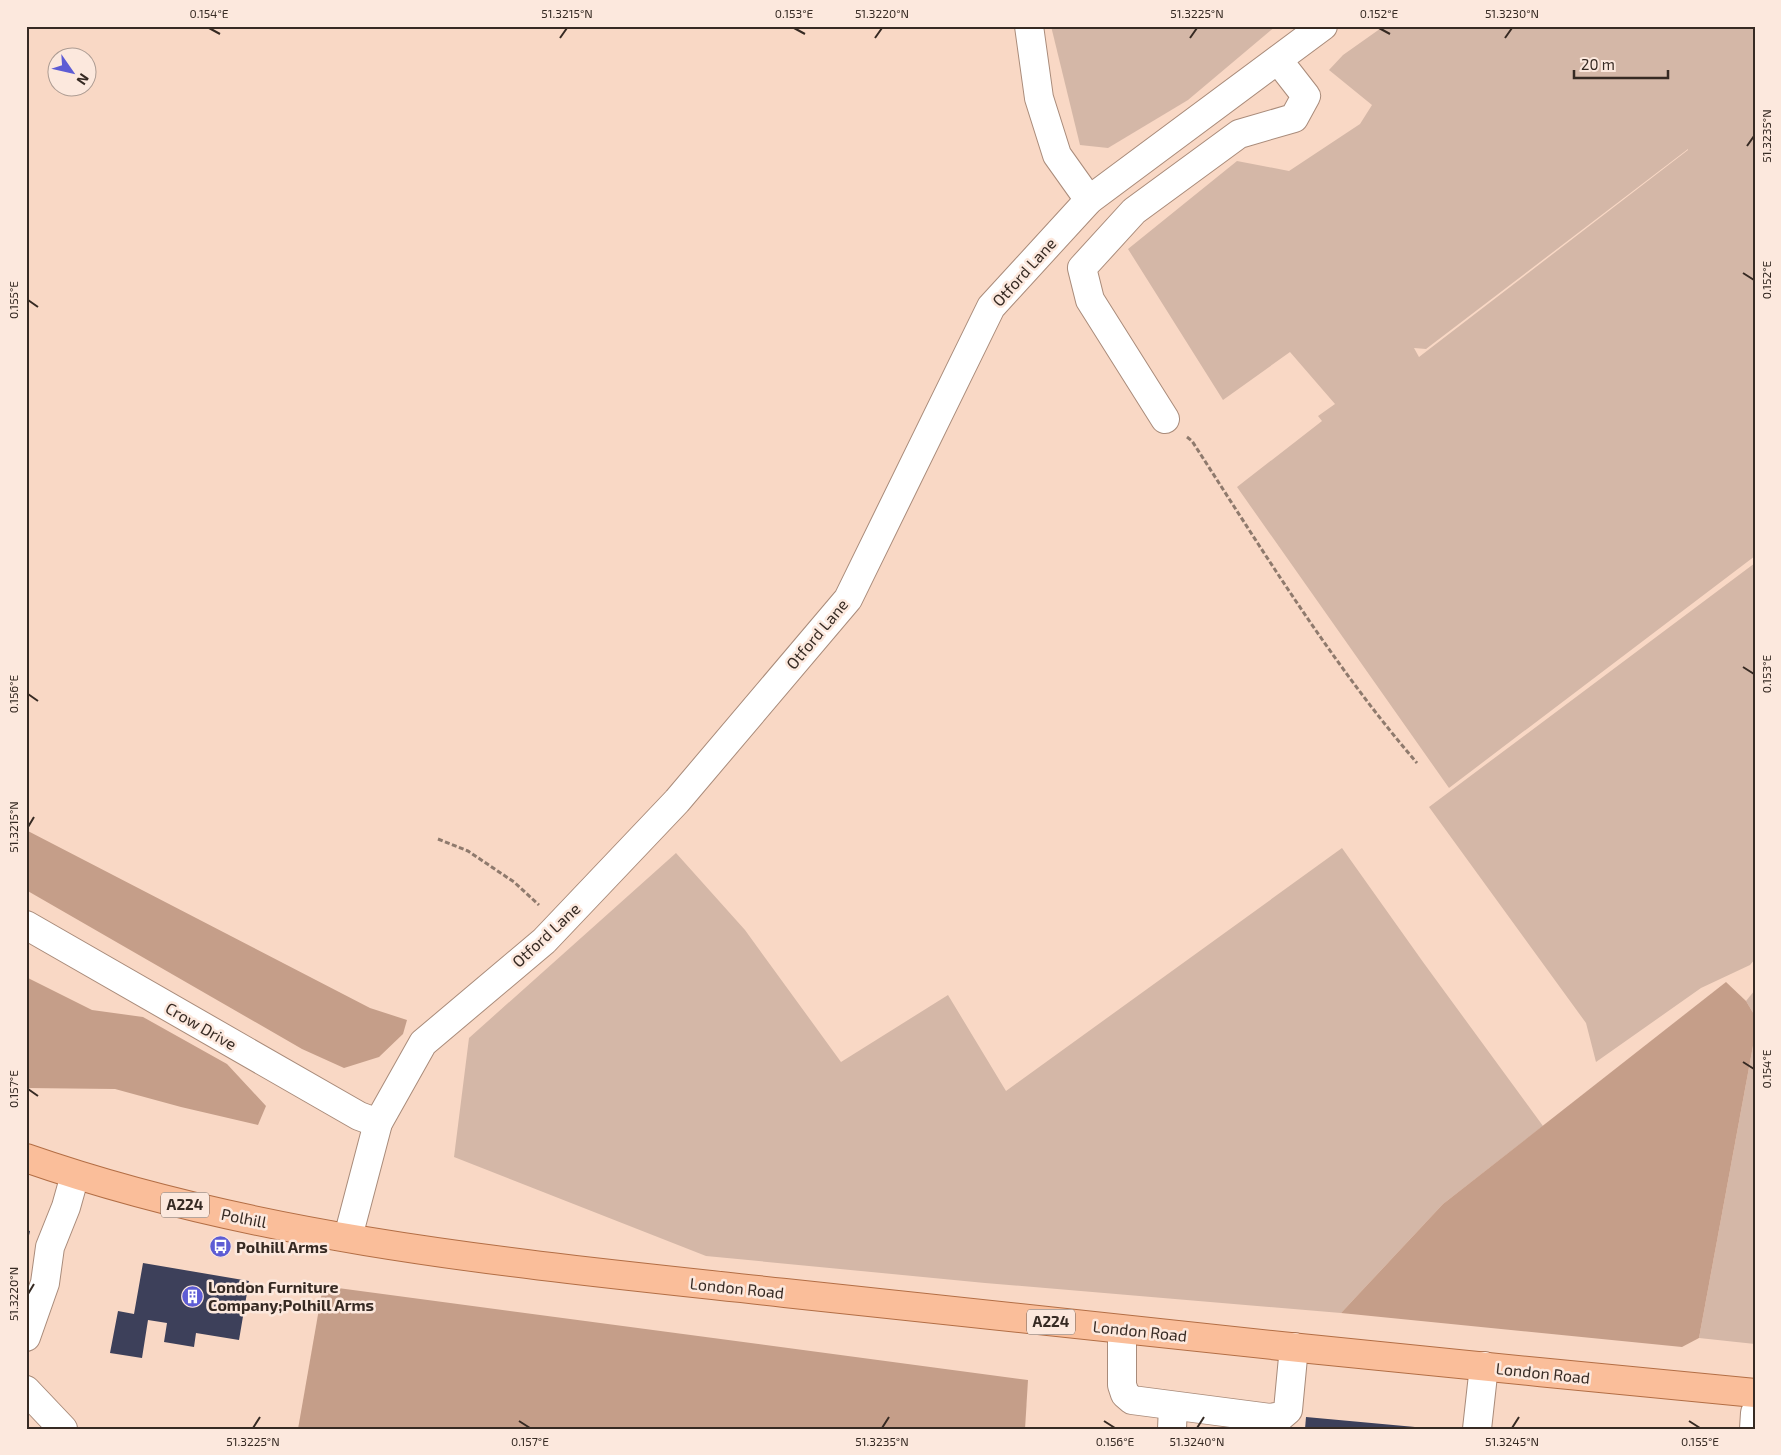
<svg xmlns="http://www.w3.org/2000/svg" width="1781" height="1455" font-family="'Exo 2',sans-serif">
<rect width="100%" height="100%" fill="#f9d8c5"/>
<g fill="#d4b7a7" fill-rule="evenodd">
<polygon points="1051,26 1276,26 1188,100 1108,148 1080,145"/>
<path d="M1384 26H1755V556L1449 788 1237 487 1322 421 1318 416 1335 404 1290 352 1223 400 1128 249 1237 161 1289 171 1360 124 1372 105 1329 70 1343 55ZM1688 149V150L1419 357 1414 348 1426 349Z"/>
<polygon points="1755,563 1755,959 1750,965 1701,988 1596,1062 1586,1023 1429,807"/>
<polygon points="1342,848 1423,962 1543,1126 1443,1204 1341,1313 985,1283 706,1256 454,1157 469,1038 676,853 745,930 841,1062 948,995 1006,1091"/>
<polygon points="1755,990 1755,1016 1746,1001"/>
<polygon points="1755,1035 1755,1344 1699,1338"/>
</g>
<g fill="#c59e89">
<polygon points="26,830 370,1008 407,1020 403,1034 379,1057 344,1068 302,1049 26,890"/>
<polygon points="26,977 92,1010 143,1017 227,1064 266,1106 258,1125 181,1107 115,1089 26,1088"/>
<polygon points="1726,982 1746,1001 1755,1016 1755,1035 1699,1338 1682,1347 1341,1313 1443,1204"/>
<polygon points="323,1286 1028,1380 1025,1429 298,1429"/>
</g>
<g fill="#3d405a">
<polygon points="26,1230 30,1231 27,1244 26,1244"/>
<polygon points="143,1263 249,1281 239,1340 196,1333 194,1347 164,1342 167,1323 148,1320 142,1358 110,1353 118,1311 134,1314"/>
<polygon points="1306,1417 1415,1427 1415,1429 1305,1429"/>
</g>
<g fill="none" stroke-linecap="round" stroke-linejoin="round">
<defs>
<g id="minor">
<polyline points="1029,26 1039,98 1057,155 1089,200"/>
<polyline points="1165,419 1090,300 1082,268 1134,211 1239,134 1294,118 1306,96 1278,60"/>
<polyline points="26,925 359,1116 378,1123"/>
<polyline points="348,1237 378,1123 423,1043 544,941 677,801 848,599 991,307 1089,200 1323,26"/>
<polyline points="1122,1330 1122,1385 1125,1394 1132,1400 1270,1418 1281,1416 1288,1410 1294,1347"/>
<polyline points="26,1337 45,1283 50,1247 66,1207 75,1175"/>
<polyline points="26,1390 63,1429"/>
<polyline points="1172,1429 1173,1406"/>
<polyline points="1477,1429 1484,1366"/>
<polyline points="1754,1429 1755,1413"/>
</g>
<path id="major" d="M26 1158C270 1243 531 1265 785 1293 957 1313 1129 1330 1300 1348 1452 1363 1603 1379 1755 1393"/>
</defs>
<use href="#minor" stroke="#a98b7a" stroke-width="30"/>
<use href="#major" stroke="#b36e45" stroke-width="30"/>
<g stroke="#8f7a6d" stroke-width="3" stroke-dasharray="5 2.5" stroke-linecap="butt">
<path d="M1187 437 1192 441C1263 551 1332 664 1417 763"/>
<polyline points="438,839 468,851 514,882 539,905"/>
</g>
<use href="#minor" stroke="#fff" stroke-width="28"/>
<use href="#major" stroke="#fabe9a" stroke-width="28"/>
</g>
<path fill="none" stroke="#362a23" stroke-width="2" d="M209 28 220 34M794 28 805 34M1379 28 1390 34M560 38 567 28M875 38 882 28M1190 38 1197 28M1505 38 1512 28M1747 146 1754 136M1743 273 1754 280M28 300 38 307M1743 667 1754 674M28 694 38 701M28 827 34 817M1743 1062 1754 1069M28 1089 38 1096M28 1294 34 1284M519 1421 530 1428M1104 1421 1115 1428M1689 1421 1700 1428M253 1428 260 1417M882 1428 889 1417M1197 1428 1204 1417M1512 1428 1519 1417"/>
<defs>
<symbol id="bus-disc" viewBox="-11 -11 22 22"><circle r="9.5" fill="#5d5cd4" stroke="#fce8dd"/><path d="M-5-6H5V4H4V6H2V4H-2V6H-4V4H-5ZM-3.5-4V0h7V-4ZM-3.5 1.2v1.5H-2V1.2ZM2 1.2v1.5H3.5V1.2Z" fill="#fff"/></symbol>
<symbol id="building-disc" viewBox="-11 -11 22 22"><circle r="9.5" fill="#5d5cd4" stroke="#fce8dd"/><path d="M-4-6H4V6H1V3H-1V6H-4ZM-2.5-4.3h1.7v1.8h-1.7ZM.8-4.3h1.7v1.8H.8ZM-2.5-1h1.7V.8h-1.7ZM.8-1h1.7V.8H.8Z" fill="#fff"/></symbol>
</defs>
<g fill-rule="evenodd">
<use href="#bus-disc" x="208" y="1234" width="25" height="25"/>
<use href="#building-disc" x="180" y="1284" width="25" height="25"/>
</g>
<g text-anchor="middle" stroke-width="5" stroke-linejoin="round" paint-order="stroke">
<g fill="#fce8dd" stroke="#71635b" stroke-width="1">
<rect x="161" y="1192.5" width="48" height="25" rx="4"/>
<rect x="1027" y="1309.5" width="48" height="25" rx="4"/>
</g>
<g font-size="15" font-weight="bold" fill="#362a23">
<text x="185" y="1210">A224</text>
<text x="1051" y="1327">A224</text>
</g>
<g font-size="16" fill="#362a23" stroke="#fce8dd">
<text transform="translate(1024 272) rotate(-48)" y="6">Otford Lane</text>
<text transform="translate(817 634) rotate(-50)" y="6">Otford Lane</text>
<text transform="translate(546 935) rotate(-43)" y="6">Otford Lane</text>
<text transform="translate(201 1026) rotate(30)" y="6">Crow Drive</text>
<text transform="translate(244 1218) rotate(11)" y="6">Polhill</text>
<text transform="translate(737 1288) rotate(6)" y="6">London Road</text>
<text transform="translate(1140 1331) rotate(6)" y="6">London Road</text>
<text transform="translate(1543 1373) rotate(6)" y="6">London Road</text>
</g>
<g font-size="16" font-weight="bold" fill="#362a23" stroke="#fce8dd" text-anchor="start">
<text x="236" y="1253">Polhill Arms</text>
<text x="208" y="1293">London Furniture<tspan x="208" dy="18">Company;Polhill Arms</tspan></text>
</g>
</g>
<rect width="1781" height="1455" fill="none" stroke="#fce8dd" stroke-width="55"/>
<g transform="translate(72 72) rotate(124)"><circle r="24" fill="#fce8dd" stroke="#ad9c93"/>
<path d="M0-4L9 19L0 12L-9 19Z" fill="#5d5cd4"/>
<text y="-8" font-size="14" font-weight="bold" text-anchor="middle" fill="#362a23">N</text>
</g>
<path d="M1574 70v8h94v-8" fill="none" stroke="#362a23" stroke-width="2.5"/>
<text x="1581" y="70" font-size="15" fill="#362a23" stroke="#fce8dd" stroke-width="4" paint-order="stroke">20 m</text>
<rect x="28" y="28" width="1726" height="1400" fill="none" stroke="#362a23" stroke-width="2"/>
<g font-size="12" text-anchor="middle" fill="#362a23">
<text x="209" y="18">0.154°E</text>
<text x="567" y="18">51.3215°N</text>
<text x="794" y="18">0.153°E</text>
<text x="882" y="18">51.3220°N</text>
<text x="1197" y="18">51.3225°N</text>
<text x="1379" y="18">0.152°E</text>
<text x="1512" y="18">51.3230°N</text>
<text transform="translate(1767 136) rotate(-90)" y="4">51.3235°N</text>
<text transform="translate(1767 280) rotate(-90)" y="4">0.152°E</text>
<text transform="translate(14 300) rotate(-90)" y="4">0.155°E</text>
<text transform="translate(1767 674) rotate(-90)" y="4">0.153°E</text>
<text transform="translate(14 694) rotate(-90)" y="4">0.156°E</text>
<text transform="translate(14 827) rotate(-90)" y="4">51.3215°N</text>
<text transform="translate(1767 1069) rotate(-90)" y="4">0.154°E</text>
<text transform="translate(14 1089) rotate(-90)" y="4">0.157°E</text>
<text transform="translate(14 1294) rotate(-90)" y="4">51.3220°N</text>
<text x="253" y="1446">51.3225°N</text>
<text x="530" y="1446">0.157°E</text>
<text x="882" y="1446">51.3235°N</text>
<text x="1115" y="1446">0.156°E</text>
<text x="1197" y="1446">51.3240°N</text>
<text x="1512" y="1446">51.3245°N</text>
<text x="1700" y="1446">0.155°E</text>
</g>
</svg>
